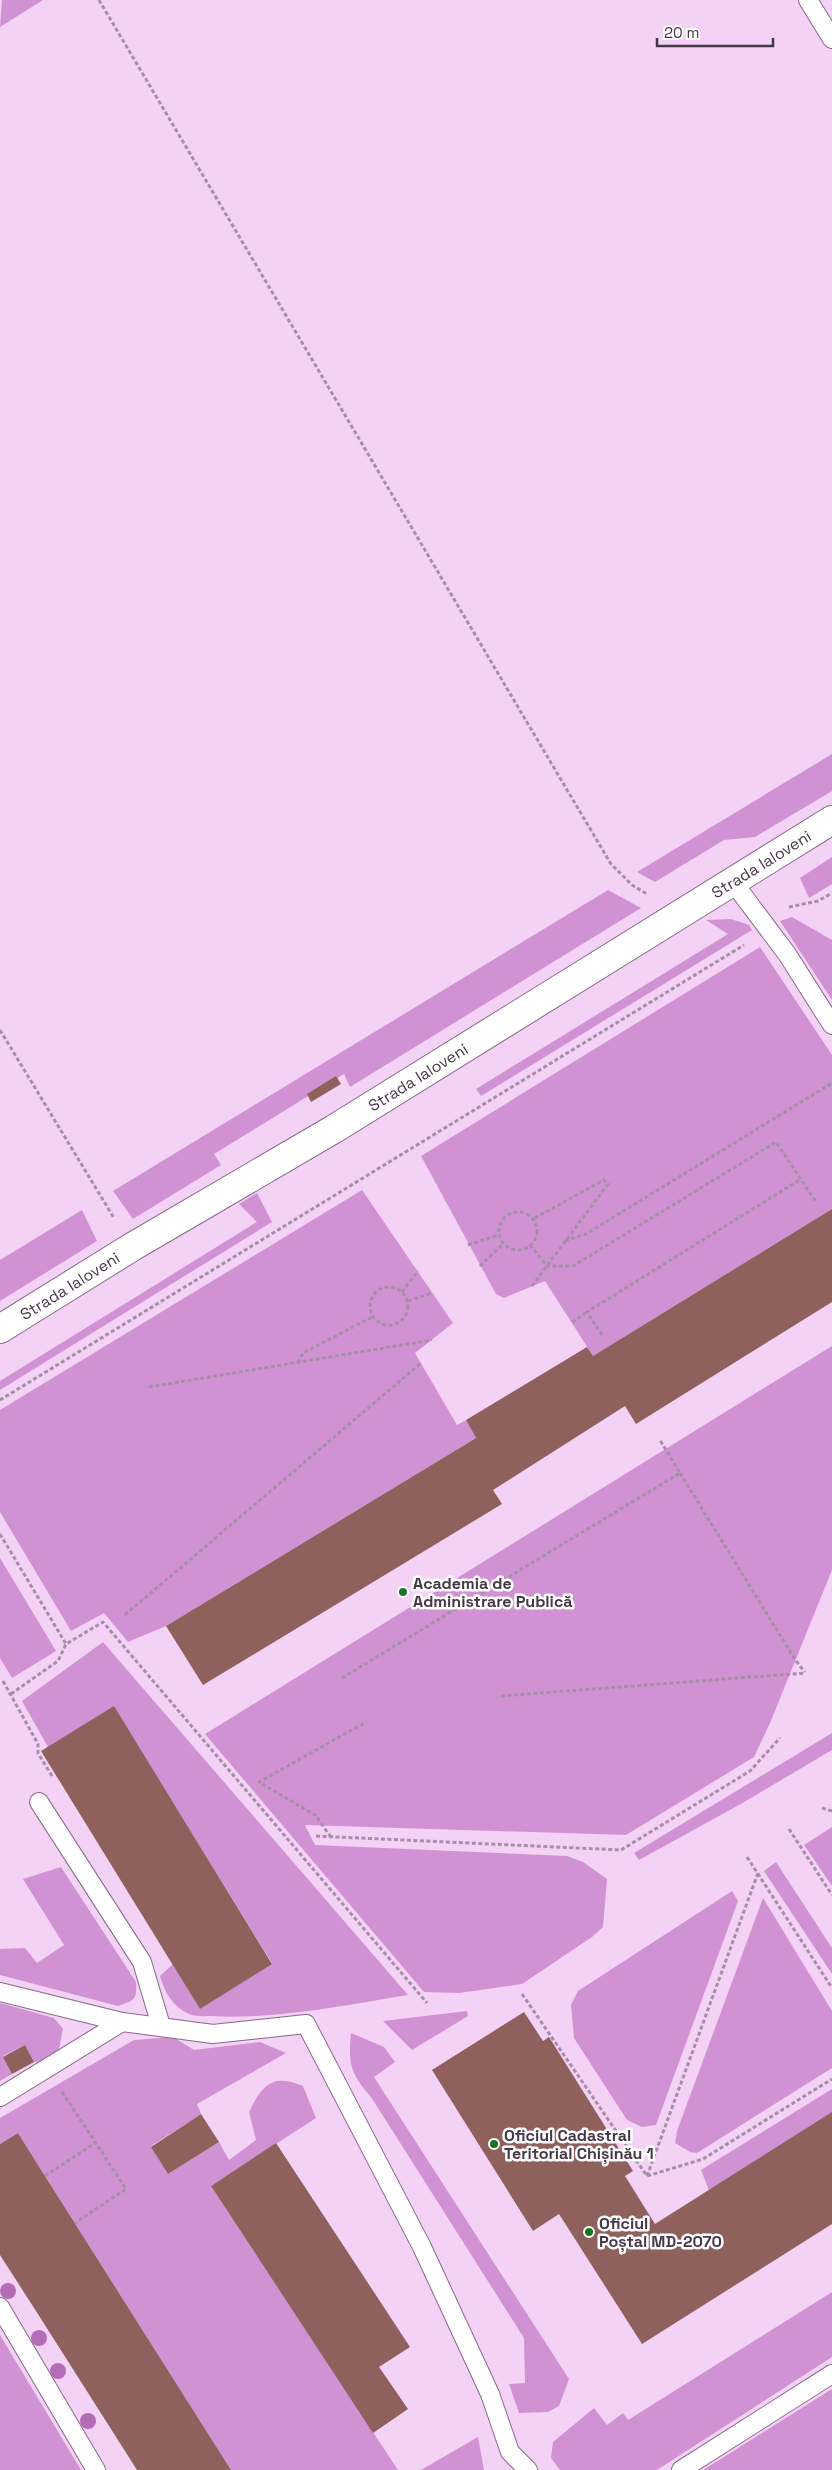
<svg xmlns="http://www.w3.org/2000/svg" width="832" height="2470" font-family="'Space Grotesk',sans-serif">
<rect width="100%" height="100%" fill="#f4d2f5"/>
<g fill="#d192d4">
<polygon points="2,0 43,0 0,27"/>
<polygon points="832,754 832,791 755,837 724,840 655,882 637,872"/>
<polygon points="832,857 832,884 809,898 800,878"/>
<polygon points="608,890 641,908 350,1087 344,1074 214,1154 221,1165 133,1219 113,1191"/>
<polygon points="792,917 832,940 832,1000 780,921"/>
<polygon points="731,919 749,925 752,930 481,1096 476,1089 728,934 706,920"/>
<polygon points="760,947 832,1055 832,1209 593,1356 545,1281 504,1298 496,1294 421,1156"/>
<polygon points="362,1190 453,1323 415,1353 457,1425 466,1420 476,1438 166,1626 128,1642 104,1613 71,1631 0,1512 0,1410"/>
<polygon points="257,1193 272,1222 0,1390 0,1381 257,1222 239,1204"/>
<polygon points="82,1210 97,1241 0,1301 0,1260"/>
<polygon points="832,1346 832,1570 770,1723 754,1757 626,1835 305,1825 315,1845 567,1856 583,1862 607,1879 603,1927 592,1937 522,1984 459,1993 424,1992 205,1734"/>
<polygon points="0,1558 56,1651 12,1678 0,1658"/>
<path d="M103 1642 408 1995C347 2005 273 2020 212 2016 205 2016 196 2017 189 2014 173 2007 165 1993 160 1976L173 1964 200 2009 272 1963 114 1707 48 1747 22 1701Z"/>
<polygon points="832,1733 832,1750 739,1805 639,1860 634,1853"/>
<polygon points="832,1827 832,1886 804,1845"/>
<polygon points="776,1862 832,1948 832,1974 764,1871"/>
<path d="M61 1867 136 1982C137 2000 135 2000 118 2006L0 1975V1949L25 1948 37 1963 64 1945 23 1879Z"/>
<polygon points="732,1891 738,1901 656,2125 642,2127 627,2120 574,2038 571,2005 578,1991"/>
<polygon points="763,1898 832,2011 832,2068 697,2153 690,2152 675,2143 677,2131"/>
<polygon points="0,2003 54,2018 63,2029 59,2049 47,2060 34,2062 25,2045 3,2056 12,2074 0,2081"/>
<polygon points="467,2011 468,2016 412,2050 383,2021"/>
<path d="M351 2033 384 2047 395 2062 374 2077 569 2379 559 2406 548 2412 519 2413 509 2384 525 2383 524 2338 371 2097C351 2074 348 2065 351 2033Z"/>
<path d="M173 2037 194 2050 260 2042 286 2053 197 2104 201 2114 151 2146 168 2174 219 2142 229 2160 256 2140 249 2112C262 2085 272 2073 303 2086L316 2118 211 2186 398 2470H231L18 2133 0 2144V2118L134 2040Z"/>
<polygon points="832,2089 832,2113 710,2193 701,2170"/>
<polygon points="832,2292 832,2357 657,2470 560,2470 551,2458 553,2442 594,2408 607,2425 623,2413 628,2420"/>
<polygon points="0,2335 81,2470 0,2470"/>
<polygon points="832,2389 832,2470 703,2470"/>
<polygon points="478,2437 484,2470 421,2470"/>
</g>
<g fill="#8e615d">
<polygon points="336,1076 341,1084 311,1102 307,1094"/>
<polygon points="832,1209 832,1302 636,1424 625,1406 493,1490 502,1504 203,1685 166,1626 476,1438 466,1420 587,1347 593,1356"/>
<polygon points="114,1706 272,1964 200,2009 41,1751"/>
<polygon points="524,2012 543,2041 549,2037 633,2171 625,2176 655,2224 832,2112 832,2224 642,2344 559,2214 533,2231 432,2070"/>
<polygon points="25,2045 34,2062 12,2074 3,2057"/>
<polygon points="201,2114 219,2142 168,2174 151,2147"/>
<polygon points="18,2133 45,2176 231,2470 137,2470 36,2311 0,2255 0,2144"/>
<polygon points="276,2143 410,2347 379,2367 408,2409 373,2433 211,2186"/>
</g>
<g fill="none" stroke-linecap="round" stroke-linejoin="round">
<defs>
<g id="service">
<polyline points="808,0 832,39"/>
<polyline points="733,882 787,954 832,1025"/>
<polyline points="39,1802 142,1962 161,2026"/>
<polyline points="0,1992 122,2022 213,2034 306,2024 422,2247 490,2394 510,2452 528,2470"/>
<polyline points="0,2097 122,2022"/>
<polyline points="0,2307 96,2470"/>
<polyline points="681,2470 832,2374"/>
</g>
<g id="tertiary">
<path id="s1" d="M0 1329 132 1247 334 1129 832 820"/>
</g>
</defs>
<use href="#service" stroke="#876988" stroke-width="20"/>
<use href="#tertiary" stroke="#876988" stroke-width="30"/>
<g stroke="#a78ea8" stroke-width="3" stroke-dasharray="4 2.5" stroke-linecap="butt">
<polyline points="99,0 611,864 632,885 647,894"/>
<polyline points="789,907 818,901 832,893"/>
<polyline points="0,1030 114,1218"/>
<circle cx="518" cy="1231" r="19"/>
<polyline points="565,1241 586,1234 832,1083"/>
<polyline points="468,1245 499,1235"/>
<polyline points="530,1245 547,1266 573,1266 776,1142 816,1202"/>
<polyline points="480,1266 503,1244"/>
<polyline points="532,1286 608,1184 604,1180 533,1219"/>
<circle cx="389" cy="1306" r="19"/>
<polyline points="402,1292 418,1271"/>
<polyline points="408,1301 432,1293"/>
<polyline points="572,1322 587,1312"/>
<polyline points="602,1335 587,1312 801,1179"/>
<polyline points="298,1363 303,1353 372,1317"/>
<polyline points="149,1387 432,1340"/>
<polyline points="0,1400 744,945"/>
<polyline points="680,1473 796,1661 805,1672"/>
<polyline points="0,1534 66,1644 103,1622 427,2003"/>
<polyline points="125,1615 421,1363"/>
<polyline points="342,1678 680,1473 660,1440"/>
<polyline points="3,1681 38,1744 38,1753 52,1776"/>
<polyline points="11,1694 58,1661 66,1644"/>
<polyline points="501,1696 805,1673"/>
<polyline points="822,1808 832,1811"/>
<polyline points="789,1829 832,1895"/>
<polyline points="316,1836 621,1850 750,1771 780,1738"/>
<polyline points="331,1837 315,1815 259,1782 366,1722"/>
<polyline points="747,1857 832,1988"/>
<polyline points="522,1994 647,2176 703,2159 832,2079"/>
<polyline points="62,2092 126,2189 75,2223"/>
<polyline points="45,2176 95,2143"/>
<polyline points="647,2176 758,1873"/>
</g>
<use href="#service" stroke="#fff" stroke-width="18"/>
<use href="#tertiary" stroke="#fff" stroke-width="28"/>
</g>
<g fill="#b36db7">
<circle cx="8" cy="2291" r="8"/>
<circle cx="39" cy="2338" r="8"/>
<circle cx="58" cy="2371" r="8"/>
<circle cx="88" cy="2421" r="8"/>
</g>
<g fill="#167525" stroke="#fff" stroke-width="2">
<circle cx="403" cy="1592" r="5"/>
<circle cx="494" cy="2144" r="5"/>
<circle cx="589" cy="2232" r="5"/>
</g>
<g text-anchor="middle" stroke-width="5" stroke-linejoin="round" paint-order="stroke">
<g font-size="16" fill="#453846" stroke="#fff">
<text dy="6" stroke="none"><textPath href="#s1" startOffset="892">Strada Ialoveni</textPath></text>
<text dy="6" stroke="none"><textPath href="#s1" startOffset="488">Strada Ialoveni</textPath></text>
<text dy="6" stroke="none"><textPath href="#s1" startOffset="82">Strada Ialoveni</textPath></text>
</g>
<g font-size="16" font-weight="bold" fill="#453846" stroke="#fff" text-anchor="start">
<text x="413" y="1589">Academia de<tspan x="413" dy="18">Administrare Publică</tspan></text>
<text x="504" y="2141">Oficiul Cadastral<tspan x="504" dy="18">Teritorial Chișinău 1</tspan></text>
<text x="599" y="2229">Oficiul<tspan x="599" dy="18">Poștal MD-2070</tspan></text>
</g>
</g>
<path d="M657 38v8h116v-8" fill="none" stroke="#453846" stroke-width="2.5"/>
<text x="664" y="38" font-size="15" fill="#453846" stroke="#ffffff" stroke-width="4" paint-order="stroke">20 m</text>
</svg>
